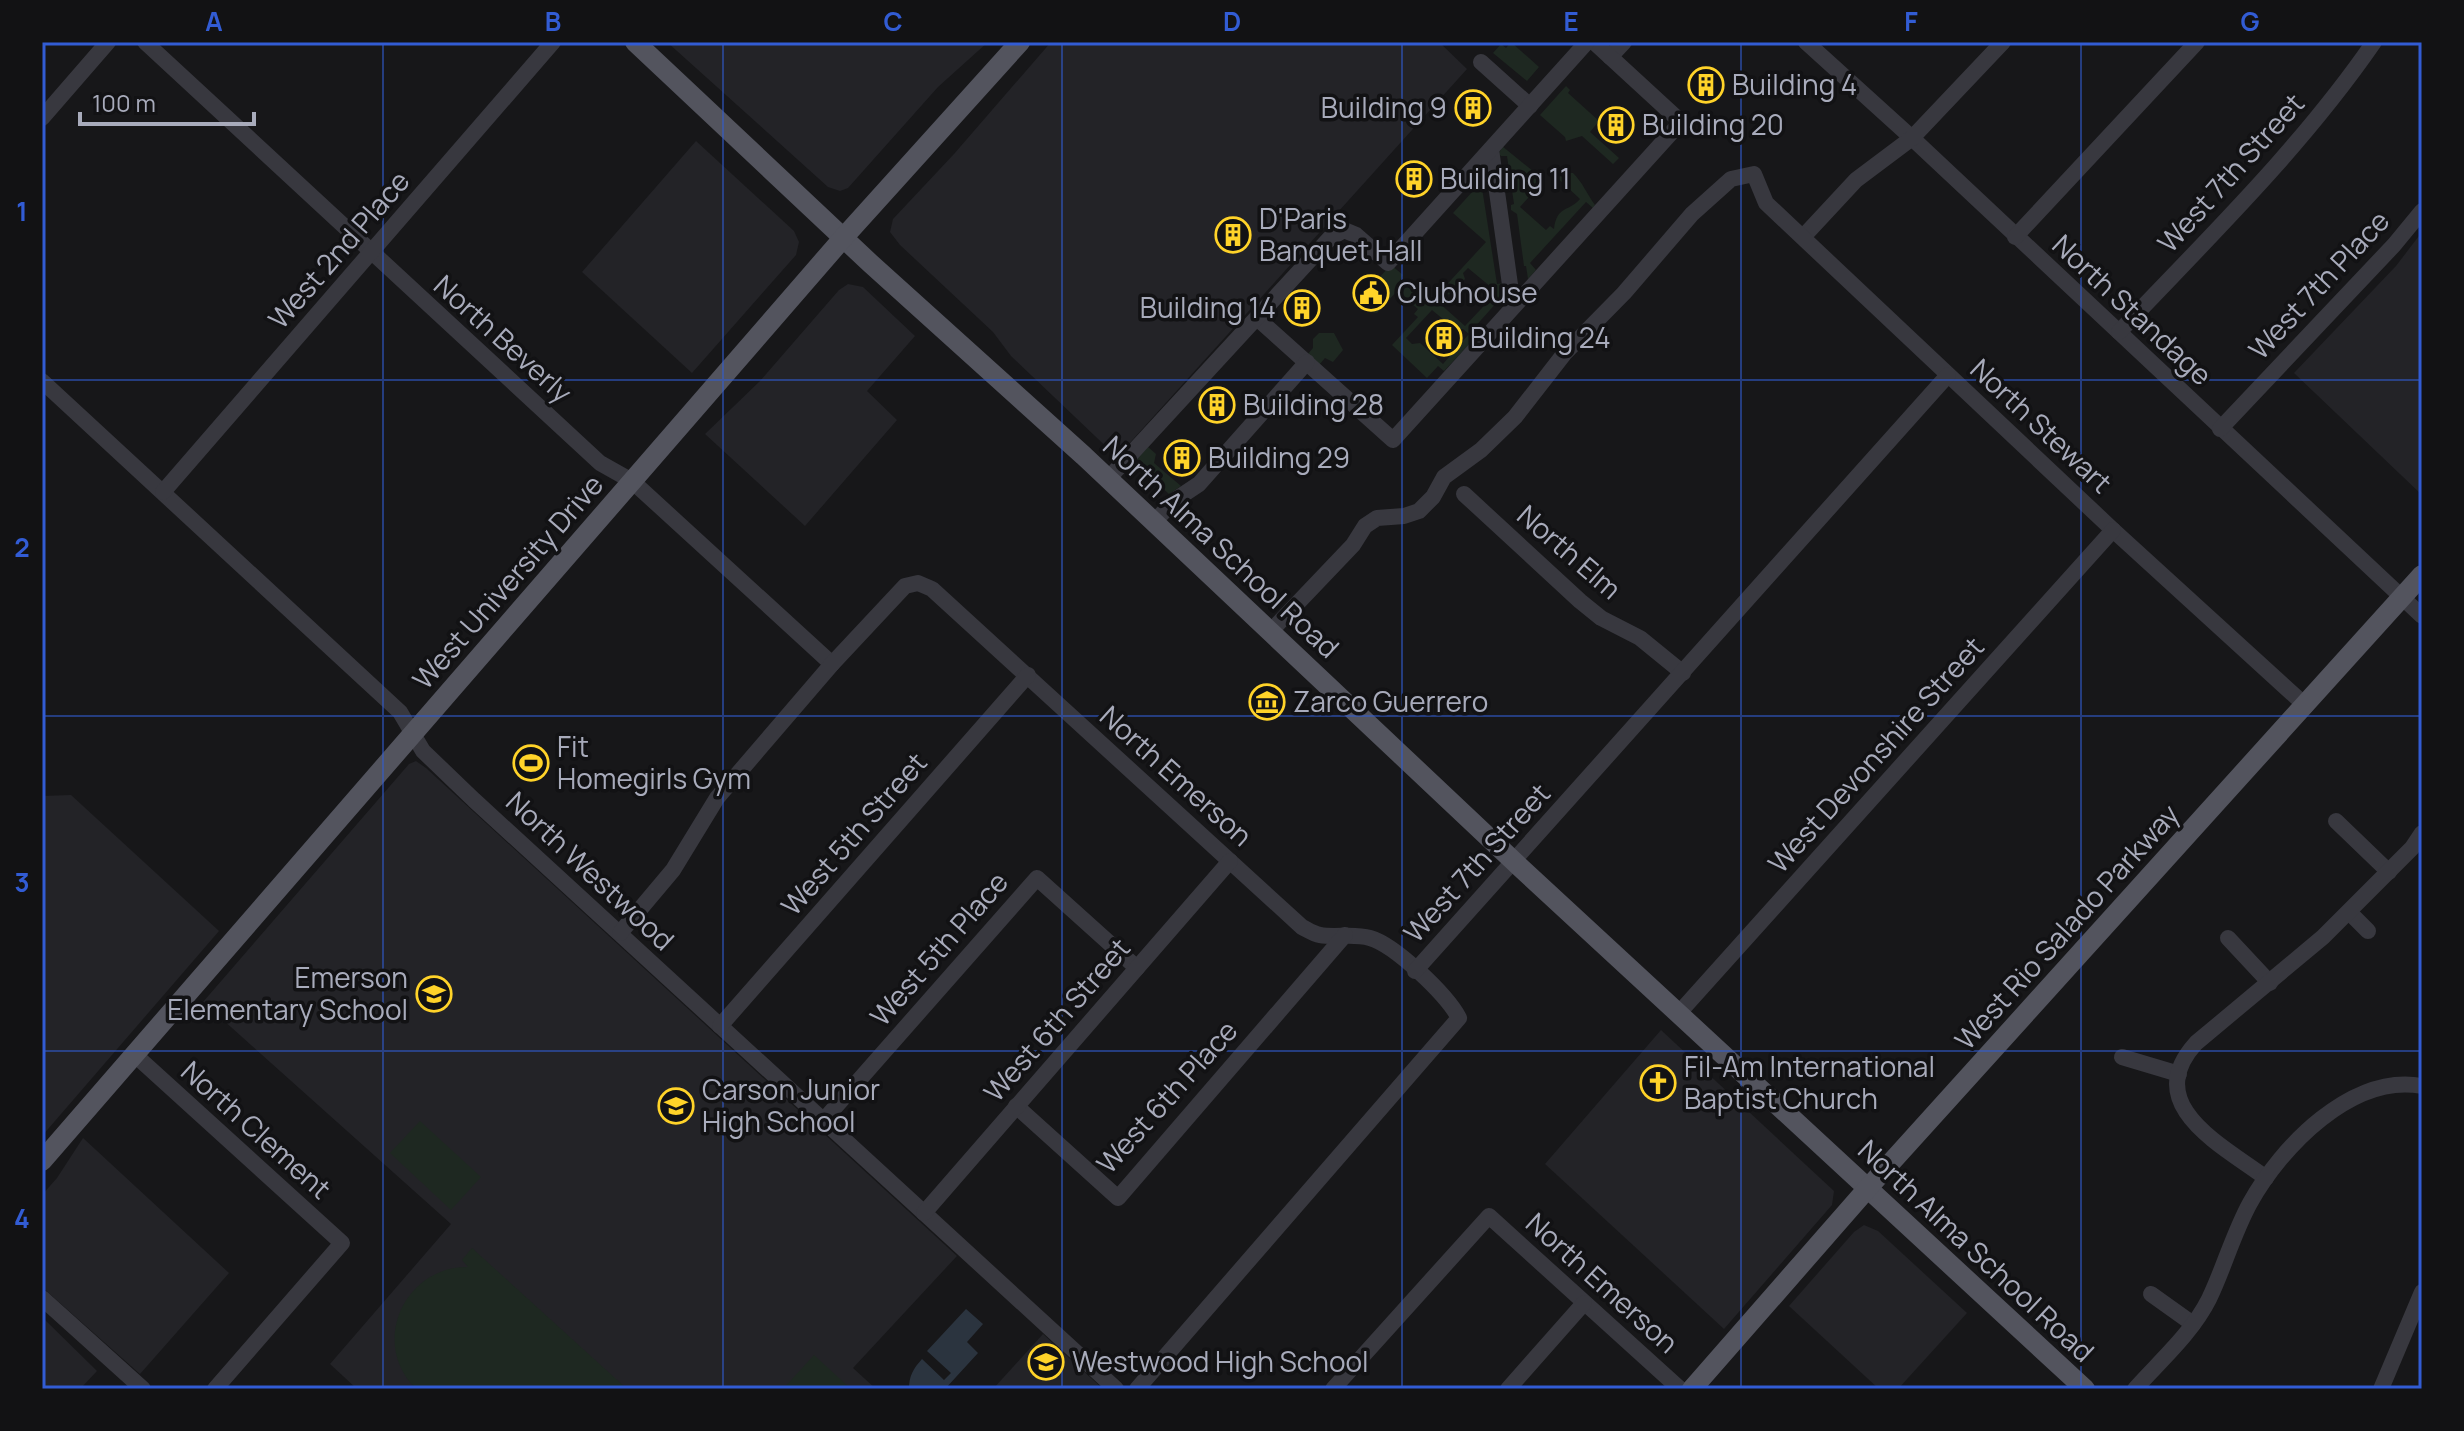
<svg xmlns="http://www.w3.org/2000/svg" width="2464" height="1431" font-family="Manrope,sans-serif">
<rect width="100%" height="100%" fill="#171719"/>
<g fill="#232327">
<polygon points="667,42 988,42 938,87 848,188 840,191 828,187"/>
<polygon points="1051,42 1439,42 1467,69 1117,457 1011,356 993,332 900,245 890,232 893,219 954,154"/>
<polygon points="696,141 794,231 799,242 796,255 692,373 582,272"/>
<polygon points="2422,232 2422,495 2294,373 2396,266"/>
<polygon points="848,284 863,287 915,336 867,391 897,420 805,526 705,434 760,381 839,290"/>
<polygon points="416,761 426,768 957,1256 853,1368 876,1389 357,1389 330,1364 451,1224 203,1002 409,764"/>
<polygon points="71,795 219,931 42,1136 42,796"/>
<polygon points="1661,1030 1834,1191 1832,1205 1724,1329 1545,1164"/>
<polygon points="83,1138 229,1273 140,1374 42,1287 42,1195 57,1178"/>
<polygon points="1864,1225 1878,1231 1967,1313 1898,1389 1879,1389 1789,1306 1854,1232"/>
<polygon points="42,1317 97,1371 80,1389 42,1389"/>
<polygon points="1043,1334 1103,1389 993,1389"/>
</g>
<g fill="#1e2821" fill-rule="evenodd">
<polygon points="1511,42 1539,67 1527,81 1493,53 1501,44 1506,48"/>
<polygon points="1566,86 1570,90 1568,93 1599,121 1590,132 1619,158 1613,164 1582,136 1566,141 1565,137 1540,115"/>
<path d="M1502 146 1544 180 1520 207 1546 230 1550 226 1554 229C1557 205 1569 212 1580 199L1551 172 1556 166 1564 173H1573C1583 183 1587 194 1595 205L1593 208 1586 202 1530 263 1536 270 1528 279 1526 266H1524L1517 214 1511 210V205L1514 204 1507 156H1501L1499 154Z"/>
<path d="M1482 188 1497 284 1504 283 1507 304 1505 307 1498 301 1473 329 1477 336 1444 371 1438 366 1427 378 1392 345 1418 317 1414 314 1418 309 1397 291 1377 313 1372 312V307L1385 293 1375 282 1391 265 1403 275 1400 280 1428 305 1486 242 1453 213 1473 191ZM1468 268 1497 292 1465 326 1438 302 1444 295 1452 294 1465 279 1463 273ZM1432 310 1455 329H1463L1469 334 1443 364 1420 343 1412 344 1406 338Z"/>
<polygon points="1319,333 1334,333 1343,350 1333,362 1325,358 1319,365 1307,355 1313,348 1313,339"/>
<polygon points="1148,447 1156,454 1154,463 1181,486 1169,494 1134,462"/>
<polygon points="420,1121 481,1177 451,1210 390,1153"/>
<path d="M472 1248 627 1389H416C369 1343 405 1266 468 1267L462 1260Z"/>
<polygon points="814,1355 851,1389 783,1389"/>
</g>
<path fill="#2b343f" d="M966 1309 983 1324 967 1342 978 1353 945 1389H909C909 1376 913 1369 922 1359L944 1380 951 1373 927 1351Z"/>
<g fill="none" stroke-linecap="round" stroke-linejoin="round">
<g stroke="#38383f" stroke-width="16">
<polyline points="145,42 600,463 632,481 832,664"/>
<polyline points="1806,42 1912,138 2422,616"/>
<polyline points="1610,57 1624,42"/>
<polyline points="1481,62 1530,106"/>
<polyline points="42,118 108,42"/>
<polyline points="1491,149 1513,306"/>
<polyline points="1803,237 1856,180 1912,138 2003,42"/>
<polyline points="2015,237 2197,42"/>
<polyline points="1257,318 1393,440 1681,122 1594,42"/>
<path d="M2119 332C2208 238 2301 148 2374 42"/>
<polyline points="42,381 400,712 423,751 474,800 1116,1389"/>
<polyline points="2220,429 2394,245 2422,211"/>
<polyline points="1108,479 1330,238 1344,230 1356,235 1388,263 1587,42"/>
<polyline points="163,492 553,42"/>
<polyline points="1464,494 1580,601 1601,618 1640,638 1683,673"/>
<polyline points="1154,522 1175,500 1199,484 1307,362"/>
<polyline points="1270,632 1353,545 1365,526 1377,518 1404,516 1419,511 1433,497 1444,477 1481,450 1515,417 1564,354 1624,293 1692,214 1731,179 1754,174 1766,203 2113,530 2306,706"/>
<polyline points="2336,821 2389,872"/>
<polyline points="2349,912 2368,931"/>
<path d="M620 933 673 870 717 798 832 664 905 586 918 583 932 589 1302 927C1308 930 1314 934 1320 935 1336 938 1353 933 1370 938 1395 945 1447 995 1459 1018L1137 1389"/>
<polyline points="2228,938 2270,983"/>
<polyline points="1415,971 1948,375"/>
<polyline points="1678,1014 2113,530"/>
<polyline points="720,1026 1028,675"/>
<polyline points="135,1055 342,1243 215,1389"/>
<polyline points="2122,1057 2179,1074"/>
<polyline points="1016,1106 1118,1198 1345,935"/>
<polyline points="823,1121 1037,878 1137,968"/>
<path d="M2266 1178C2222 1145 2140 1105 2196 1043L2323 937 2412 848 2422 833"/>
<polyline points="924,1213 1230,861"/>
<polyline points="2151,1294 2193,1324"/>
<polyline points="42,1298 143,1389"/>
<polyline points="1333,1389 1489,1216 1680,1389"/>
<polyline points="1508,1389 1584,1303"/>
<path d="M2135 1389C2160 1361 2192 1333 2209 1299 2224 1268 2233 1234 2250 1203 2281 1147 2352 1073 2422 1086"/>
<polyline points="2381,1389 2422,1292"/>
</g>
<g stroke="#53545e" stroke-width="20">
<polyline points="635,42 870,263 1084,456 1522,869 2085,1389"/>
<polyline points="42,1161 844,237 1020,42"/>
<polyline points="1692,1389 1867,1189 2422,575"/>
</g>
</g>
<path fill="none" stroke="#325cd4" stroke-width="2" stroke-opacity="0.55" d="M383 42V1389M723 42V1389M1062 42V1389M1402 42V1389M1741 42V1389M2081 42V1389M42 380H2422M42 716H2422M42 1051H2422"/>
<defs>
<symbol id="building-ring" viewBox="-11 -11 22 22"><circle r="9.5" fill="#121214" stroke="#ffd329" stroke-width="1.5"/><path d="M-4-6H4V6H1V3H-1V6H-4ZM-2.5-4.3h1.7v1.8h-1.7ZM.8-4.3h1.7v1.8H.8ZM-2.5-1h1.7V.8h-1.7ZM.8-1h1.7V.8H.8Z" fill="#ffd329"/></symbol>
<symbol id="civic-ring" viewBox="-11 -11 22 22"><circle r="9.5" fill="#121214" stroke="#ffd329" stroke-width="1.5"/><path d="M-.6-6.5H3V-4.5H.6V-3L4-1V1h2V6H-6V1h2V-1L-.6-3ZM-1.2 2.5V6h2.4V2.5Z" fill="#ffd329"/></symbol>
<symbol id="museum-ring" viewBox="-11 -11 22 22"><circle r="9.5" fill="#121214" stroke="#ffd329" stroke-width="1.5"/><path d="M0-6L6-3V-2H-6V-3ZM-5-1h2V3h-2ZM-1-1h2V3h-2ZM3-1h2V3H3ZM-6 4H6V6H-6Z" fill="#ffd329"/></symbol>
<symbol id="stadium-ring" viewBox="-11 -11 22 22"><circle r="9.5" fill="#121214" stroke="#ffd329" stroke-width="1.5"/><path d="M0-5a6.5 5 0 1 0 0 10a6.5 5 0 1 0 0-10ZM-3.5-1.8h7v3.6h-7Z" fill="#ffd329"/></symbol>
<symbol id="school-ring" viewBox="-11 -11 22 22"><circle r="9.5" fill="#121214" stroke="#ffd329" stroke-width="1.5"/><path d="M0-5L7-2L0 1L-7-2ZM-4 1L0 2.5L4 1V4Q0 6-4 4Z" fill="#ffd329"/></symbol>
<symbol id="church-ring" viewBox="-11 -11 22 22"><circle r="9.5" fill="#121214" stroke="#ffd329" stroke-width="1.5"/><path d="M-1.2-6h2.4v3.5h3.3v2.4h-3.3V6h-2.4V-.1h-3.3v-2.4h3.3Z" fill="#ffd329"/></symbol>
</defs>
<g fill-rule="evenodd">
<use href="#building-ring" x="1686" y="65" width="40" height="40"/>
<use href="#building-ring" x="1453" y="88" width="40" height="40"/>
<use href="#building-ring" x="1596" y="105" width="40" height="40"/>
<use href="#building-ring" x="1394" y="159" width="40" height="40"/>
<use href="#building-ring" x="1213" y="215" width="40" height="40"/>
<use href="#civic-ring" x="1351" y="273" width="40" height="40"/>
<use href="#building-ring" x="1282" y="288" width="40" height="40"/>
<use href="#building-ring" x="1424" y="318" width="40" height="40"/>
<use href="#building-ring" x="1197" y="385" width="40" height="40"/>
<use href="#building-ring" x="1162" y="438" width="40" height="40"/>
<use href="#museum-ring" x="1247" y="682" width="40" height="40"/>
<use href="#stadium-ring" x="511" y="743" width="40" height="40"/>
<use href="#school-ring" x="414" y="974" width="40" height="40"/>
<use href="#church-ring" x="1638" y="1063" width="40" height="40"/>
<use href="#school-ring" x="656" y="1086" width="40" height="40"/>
<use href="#school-ring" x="1026" y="1342" width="40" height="40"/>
</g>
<g text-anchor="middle" stroke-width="7" stroke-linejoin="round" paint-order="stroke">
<g font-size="28" fill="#a8abbb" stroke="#121214" text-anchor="start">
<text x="1732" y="95">Building 4</text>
<text x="1447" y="118" text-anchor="end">Building 9</text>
<text x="1642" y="135">Building 20</text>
<text x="1440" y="189">Building 11</text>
<text x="1259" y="229">D'Paris<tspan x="1259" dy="32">Banquet Hall</tspan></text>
<text x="1397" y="303">Clubhouse</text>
<text x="1276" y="318" text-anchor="end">Building 14</text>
<text x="1470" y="348">Building 24</text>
<text x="1243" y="415">Building 28</text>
<text x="1208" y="468">Building 29</text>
<text x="1293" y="712">Zarco Guerrero</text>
<text x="557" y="757">Fit<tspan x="557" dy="32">Homegirls Gym</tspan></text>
<text x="408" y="988" text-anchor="end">Emerson<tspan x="408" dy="32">Elementary School</tspan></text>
<text x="1684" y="1077">Fil-Am International<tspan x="1684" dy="32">Baptist Church</tspan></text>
<text x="702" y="1100">Carson Junior<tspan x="702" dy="32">High School</tspan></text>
<text x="1072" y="1372">Westwood High School</text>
</g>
<g font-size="28" fill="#a8abbb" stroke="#121214">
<text transform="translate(2231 173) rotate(-48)" y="10">West 7th Street</text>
<text transform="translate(339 250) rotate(-49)" y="10">West 2nd Place</text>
<text transform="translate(2319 285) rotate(-47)" y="10">West 7th Place</text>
<text transform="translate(2132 310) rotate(43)" y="10">North Standage</text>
<text transform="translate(503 339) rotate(42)" y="10">North Beverly</text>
<text transform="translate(2041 426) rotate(43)" y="10">North Stewart</text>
<text transform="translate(1221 547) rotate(43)" y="10">North Alma School Road</text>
<text transform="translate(1569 552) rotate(41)" y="10">North Elm</text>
<text transform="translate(508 582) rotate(-49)" y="10">West University Drive</text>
<text transform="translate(1876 755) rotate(-48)" y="10">West Devonshire Street</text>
<text transform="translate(1176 776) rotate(42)" y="10">North Emerson</text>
<text transform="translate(854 834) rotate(-49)" y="10">West 5th Street</text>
<text transform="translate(1477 863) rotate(-48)" y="10">West 7th Street</text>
<text transform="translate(590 871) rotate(43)" y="10">North Westwood</text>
<text transform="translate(2067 927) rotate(-48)" y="10">West Rio Salado Parkway</text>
<text transform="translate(939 949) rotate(-49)" y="10">West 5th Place</text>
<text transform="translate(1057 1020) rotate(-49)" y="10">West 6th Street</text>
<text transform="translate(1167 1097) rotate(-48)" y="10">West 6th Place</text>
<text transform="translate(256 1130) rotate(42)" y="10">North Clement</text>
<text transform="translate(1976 1251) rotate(43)" y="10">North Alma School Road</text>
<text transform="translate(1602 1283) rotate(42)" y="10">North Emerson</text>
</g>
</g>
<rect width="2464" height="1431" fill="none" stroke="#121214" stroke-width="88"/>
<path d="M80 112v12h174v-12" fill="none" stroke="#a8abbb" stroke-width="4"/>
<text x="92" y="112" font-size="24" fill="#a8abbb" stroke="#121214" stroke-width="6" paint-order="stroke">100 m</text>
<rect x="44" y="44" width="2376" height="1343" fill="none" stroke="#325cd4" stroke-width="3"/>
<g font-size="26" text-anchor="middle" font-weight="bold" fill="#325cd4">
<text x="214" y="31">A</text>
<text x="553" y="31">B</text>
<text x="893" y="31">C</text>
<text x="1232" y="31">D</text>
<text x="1571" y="31">E</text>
<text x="1911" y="31">F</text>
<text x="2250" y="31">G</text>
<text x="22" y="221">1</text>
<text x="22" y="557">2</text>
<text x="22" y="892">3</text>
<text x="22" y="1228">4</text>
</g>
</svg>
